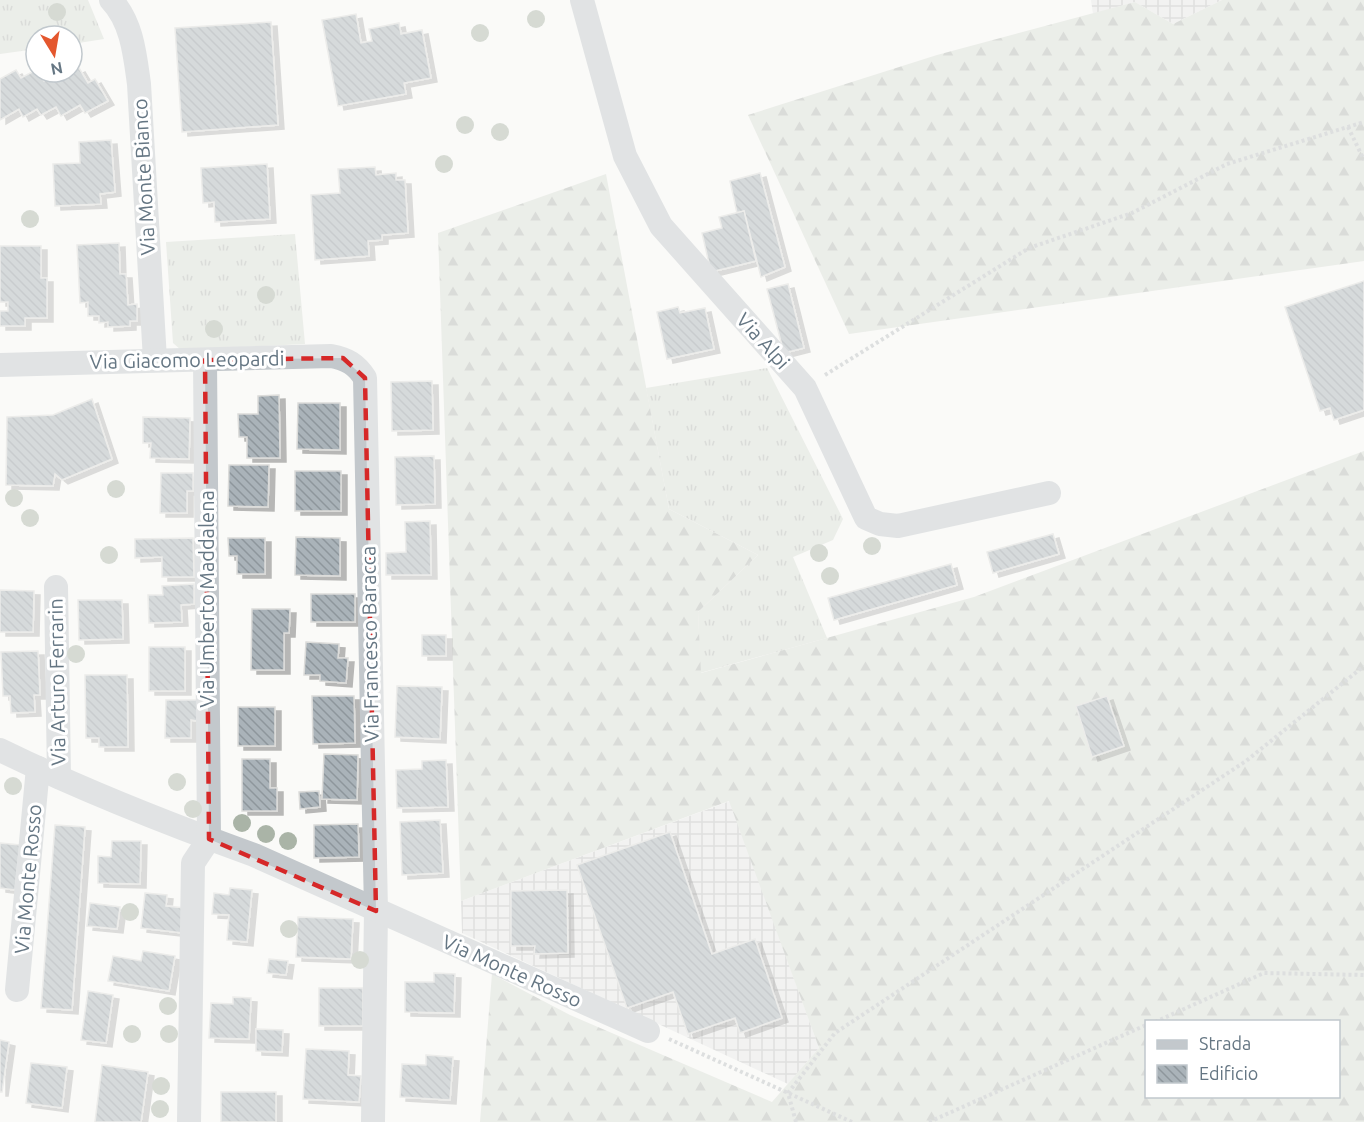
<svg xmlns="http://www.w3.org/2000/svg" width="1364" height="1122" font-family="Ubuntu,sans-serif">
<defs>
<pattern id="industrial-grid" width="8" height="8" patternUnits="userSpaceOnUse" patternTransform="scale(1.5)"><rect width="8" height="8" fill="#e8e9e9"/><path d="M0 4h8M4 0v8" fill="none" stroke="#c0c1c2"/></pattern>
<pattern id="grass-tufts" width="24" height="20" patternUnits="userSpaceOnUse" patternTransform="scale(1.5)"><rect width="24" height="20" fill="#dadfd7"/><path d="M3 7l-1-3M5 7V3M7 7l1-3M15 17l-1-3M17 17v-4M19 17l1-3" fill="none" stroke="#b4b9b4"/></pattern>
<pattern id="forest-firs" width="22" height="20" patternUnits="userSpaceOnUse" patternTransform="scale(1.5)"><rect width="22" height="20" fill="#dadfd7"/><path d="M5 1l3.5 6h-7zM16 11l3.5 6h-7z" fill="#b4b9b4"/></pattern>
<pattern id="building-back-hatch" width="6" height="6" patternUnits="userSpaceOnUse" patternTransform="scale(1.5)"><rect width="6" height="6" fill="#aab3b9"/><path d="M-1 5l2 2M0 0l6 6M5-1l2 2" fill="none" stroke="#8e969c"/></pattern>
<filter id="shadow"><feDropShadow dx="6" dy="4" stdDeviation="0" flood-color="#0004"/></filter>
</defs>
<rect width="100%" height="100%" fill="#fafaf8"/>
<g fill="url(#industrial-grid)">
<polygon points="1091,0 1222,0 1173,24 1135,2 1093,14"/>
<polygon points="730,801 819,1048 788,1084 462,933 461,901"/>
</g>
<g fill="url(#grass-tufts)">
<polygon points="0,0 88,0 104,39 72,44 72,36 36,36 36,49 0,54"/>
<polygon points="295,234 305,344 181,350 173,343 166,242"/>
<polygon points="767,368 843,519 833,540 793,557 827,638 700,673 698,612 758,555 669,509 646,388"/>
</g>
<g fill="url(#forest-firs)" fill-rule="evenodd">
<polygon points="1222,0 1364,0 1364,261 849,334 748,115 937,55 1135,2 1173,24"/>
<path d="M606 174 669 509 758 555 698 612 701 673 974 597 1364 451V1122H480L492 974 570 1015 772 1102 819 1048 729 801 461 901 438 233ZM1146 1022H1338V1096H1146Z"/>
</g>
<g fill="url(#building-back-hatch)" stroke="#dcdcda" stroke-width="1.5" filter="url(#shadow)">
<polygon points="356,14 361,43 372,41 369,29 399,23 401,34 422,30 431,78 404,83 406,94 338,106 322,20"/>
<polygon points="271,22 278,125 182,132 175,28"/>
<polygon points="79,68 88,83 95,79 108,101 85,113 80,105 61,116 56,107 41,115 37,109 23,117 19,109 0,120 0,79 16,70 21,78 36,70 44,81 59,72 62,77"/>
<polygon points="111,140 115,192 100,194 101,204 55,206 53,164 80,163 79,142"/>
<polygon points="267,164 270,219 215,222 214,202 203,203 201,168"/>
<polygon points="375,167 376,175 396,173 396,180 405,180 408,233 382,235 382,240 368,241 369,256 315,260 311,195 340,193 338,169"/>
<polygon points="760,173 785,267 761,277 744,211 737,213 730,181"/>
<polygon points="744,211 756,261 711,272 702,233 722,228 719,217"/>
<polygon points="119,243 120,274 126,274 128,305 137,304 137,321 130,321 130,326 108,327 108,322 99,323 99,316 88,316 88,302 80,303 77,245"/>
<polygon points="0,246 41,246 41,278 47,278 47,318 25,318 25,326 0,326 0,311 8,311 8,302 0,302"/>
<polygon points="1364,281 1364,410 1334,420 1330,408 1320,411 1285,307"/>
<polygon points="788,284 804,348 784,353 767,289"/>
<polygon points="678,307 680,313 705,308 714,349 667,359 657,312"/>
<polygon points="432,381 433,430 392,431 391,382"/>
<polygon points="279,395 280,458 247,458 247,437 239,437 238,414 258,414 258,396"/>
<polygon points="92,399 112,459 62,480 55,474 53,486 6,485 7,417 53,415"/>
<polygon points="298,403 340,403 340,450 297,449"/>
<polygon points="143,417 190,418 189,459 150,458 151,443 143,443"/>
<polygon points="434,456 435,504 396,505 395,457"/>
<polygon points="229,465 269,465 268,507 228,506"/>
<rect x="295" y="471" width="46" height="40"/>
<polygon points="161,473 193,473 193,491 187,491 187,513 160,513"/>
<polygon points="430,521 431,575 386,575 386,553 406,552 405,522"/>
<polygon points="1053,534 1059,554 993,573 987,552"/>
<polygon points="296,537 340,538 340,576 295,575"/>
<polygon points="193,538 194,577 162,577 162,557 135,558 135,539"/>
<polygon points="228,538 265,538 265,574 237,574 237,556 229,556"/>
<polygon points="951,564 957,585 834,620 828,598"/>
<polygon points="194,584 194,604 181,605 182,622 149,623 148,595 163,595 162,586"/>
<polygon points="0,590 34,591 33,632 0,632"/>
<rect x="311" y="594" width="44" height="28"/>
<polygon points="78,600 122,600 123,639 79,640"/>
<polygon points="252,609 290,609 289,633 284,633 284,670 251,670"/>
<rect x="422" y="635" width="24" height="21"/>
<polygon points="306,642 339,644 338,658 348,658 346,683 320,681 320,675 304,675"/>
<rect x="149" y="647" width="36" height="44"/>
<polygon points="38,651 40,695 34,695 35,712 11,713 10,696 3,696 1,652"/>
<polygon points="85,675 127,675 128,747 99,747 99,738 86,738"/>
<polygon points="397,686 442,687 440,739 395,737"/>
<polygon points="312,696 354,696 355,743 313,744"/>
<polygon points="1107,696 1124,746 1092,757 1076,706"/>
<polygon points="166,700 197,700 197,721 191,720 191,738 165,738"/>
<rect x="238" y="707" width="37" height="39"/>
<polygon points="324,754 358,755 357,800 322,799"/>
<polygon points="242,759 270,759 270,788 277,788 277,811 242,811"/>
<polygon points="446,760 448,807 397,808 396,770 422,769 422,761"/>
<polygon points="319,791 320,807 300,809 299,792"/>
<polygon points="440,820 443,873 402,875 400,822"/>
<polygon points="358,824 359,857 314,858 314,825"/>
<polygon points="55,825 85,827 72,1010 41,1008"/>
<polygon points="670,832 712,954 755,939 782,1018 740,1033 735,1018 688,1034 673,992 627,1008 577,865"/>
<polygon points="112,841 141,841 140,884 98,883 98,856 111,857"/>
<polygon points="0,843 20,845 15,890 0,888"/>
<polygon points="230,888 252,890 247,942 227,940 229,915 212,914 214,893 229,895"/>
<polygon points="567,890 568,953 534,954 535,946 511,946 511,891"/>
<polygon points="145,893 167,895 166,906 185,908 183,933 141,928"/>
<polygon points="90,903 120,907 117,929 87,926"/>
<polygon points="298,917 353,919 351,959 296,957"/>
<polygon points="143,951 175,956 169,991 108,981 113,956 141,961"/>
<polygon points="269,959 288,961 286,975 267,973"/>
<polygon points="434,973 455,974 454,1013 405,1012 405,982 434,982"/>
<rect x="319" y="988" width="44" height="38"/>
<polygon points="88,991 113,995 106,1043 81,1040"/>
<polygon points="233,997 251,998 249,1039 209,1038 211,1003 233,1004"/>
<polygon points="256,1029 283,1030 282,1052 256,1051"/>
<polygon points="0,1040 9,1042 2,1092 0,1092"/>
<polygon points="306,1049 349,1051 348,1075 361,1076 359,1102 303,1099"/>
<polygon points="426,1055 453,1057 450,1100 400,1097 402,1064 426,1065"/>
<polygon points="31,1063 67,1067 62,1108 26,1103"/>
<polygon points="102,1065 148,1072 141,1122 95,1122"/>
<rect x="221" y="1092" width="55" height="30"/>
</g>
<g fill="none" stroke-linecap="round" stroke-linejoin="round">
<g stroke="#bbbfc2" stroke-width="4" stroke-dasharray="3 3" stroke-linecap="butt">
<polyline points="1348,127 1364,160"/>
<polyline points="825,375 1029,248 1132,213 1227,164 1364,122"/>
<polyline points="1155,1022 1264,973 1364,975"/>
<polyline points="669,1039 852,1122"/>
<polyline points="796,1122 788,1093 835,1033 1246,761 1364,666"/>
<polyline points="929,1122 1146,1025"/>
</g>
<g stroke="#c3c8cc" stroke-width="24">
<path d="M111 0C132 22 135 55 139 84L155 360"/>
<polyline points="582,0 625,156 661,226 805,388 866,518 880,524 898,526 1049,493"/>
<path d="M0 365 331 356C347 359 356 364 365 378L376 911 373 1122"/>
<polyline points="56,587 59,777"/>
<path d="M0 750C82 790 168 824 254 855L648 1031"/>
<polyline points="17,990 38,768"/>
<polyline points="189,1122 193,863 209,839 205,360"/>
</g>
</g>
<g fill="#aab4a7">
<circle cx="57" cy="12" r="9"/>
<circle cx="536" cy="19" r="9"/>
<circle cx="480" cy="33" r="9"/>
<circle cx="465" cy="125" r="9"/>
<circle cx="500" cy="132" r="9"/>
<circle cx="444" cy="164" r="9"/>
<circle cx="30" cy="219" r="9"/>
<circle cx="266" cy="295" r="9"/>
<circle cx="214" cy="329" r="9"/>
<circle cx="116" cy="489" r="9"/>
<circle cx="14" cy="498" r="9"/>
<circle cx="30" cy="518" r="9"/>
<circle cx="872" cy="546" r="9"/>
<circle cx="819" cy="553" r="9"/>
<circle cx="109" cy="555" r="9"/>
<circle cx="830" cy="576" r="9"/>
<circle cx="76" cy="654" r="9"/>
<circle cx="177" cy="782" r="9"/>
<circle cx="13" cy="786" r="9"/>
<circle cx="193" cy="809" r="9"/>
<circle cx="242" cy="823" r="9"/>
<circle cx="266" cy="834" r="9"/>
<circle cx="288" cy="841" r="9"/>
<circle cx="130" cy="912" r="9"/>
<circle cx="289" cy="929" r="9"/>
<circle cx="360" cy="960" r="9"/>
<circle cx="168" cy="1006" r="9"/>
<circle cx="132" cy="1034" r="9"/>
<circle cx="169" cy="1034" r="9"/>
<circle cx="161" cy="1086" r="9"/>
<circle cx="160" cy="1109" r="9"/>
</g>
<path d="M0 0H1364V1122H0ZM343 358 365 378 376 911 209 839 205 360Z" fill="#fafaf8" fill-opacity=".55" fill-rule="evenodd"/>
<path fill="none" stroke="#d62828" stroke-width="4.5" stroke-dasharray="12 8" stroke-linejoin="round" d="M343 358 365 378 376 911 209 839 205 360Z"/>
<g text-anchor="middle" stroke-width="6" stroke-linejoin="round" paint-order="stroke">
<g font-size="20" fill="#657683" stroke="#fff">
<text transform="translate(144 177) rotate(-93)" y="7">Via Monte Bianco</text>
<text transform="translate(763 341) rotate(48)" y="7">Via Alpi</text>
<text transform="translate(187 360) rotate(-1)" y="7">Via Giacomo Leopardi</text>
<text transform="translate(207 599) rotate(-90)" y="7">Via Umberto Maddalena</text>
<text transform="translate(370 644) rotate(-91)" y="7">Via Francesco Baracca</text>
<text transform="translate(57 682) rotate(-91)" y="7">Via Arturo Ferrarin</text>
<text transform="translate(28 879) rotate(-85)" y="7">Via Monte Rosso</text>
<text transform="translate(512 971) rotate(24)" y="7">Via Monte Rosso</text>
</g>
</g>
<rect x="1145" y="1020" width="195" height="78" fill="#ffffff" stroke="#c1c8cd" stroke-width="1.5"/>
<rect x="1157" y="1040" width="30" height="9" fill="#c3c8cc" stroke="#c1c8cd" stroke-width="1.5"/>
<text x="1199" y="1050" font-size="18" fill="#657683">Strada</text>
<rect x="1157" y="1065" width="30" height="18" fill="url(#building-back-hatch)" stroke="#c1c8cd" stroke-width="1.5"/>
<text x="1199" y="1080" font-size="18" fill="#657683">Edificio</text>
<g transform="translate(54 54) rotate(169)"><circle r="28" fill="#ffffff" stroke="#c1c8cd" stroke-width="1.5"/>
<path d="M0-4.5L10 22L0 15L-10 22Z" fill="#e4572e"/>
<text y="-9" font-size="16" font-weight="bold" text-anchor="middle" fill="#657683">N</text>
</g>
</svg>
